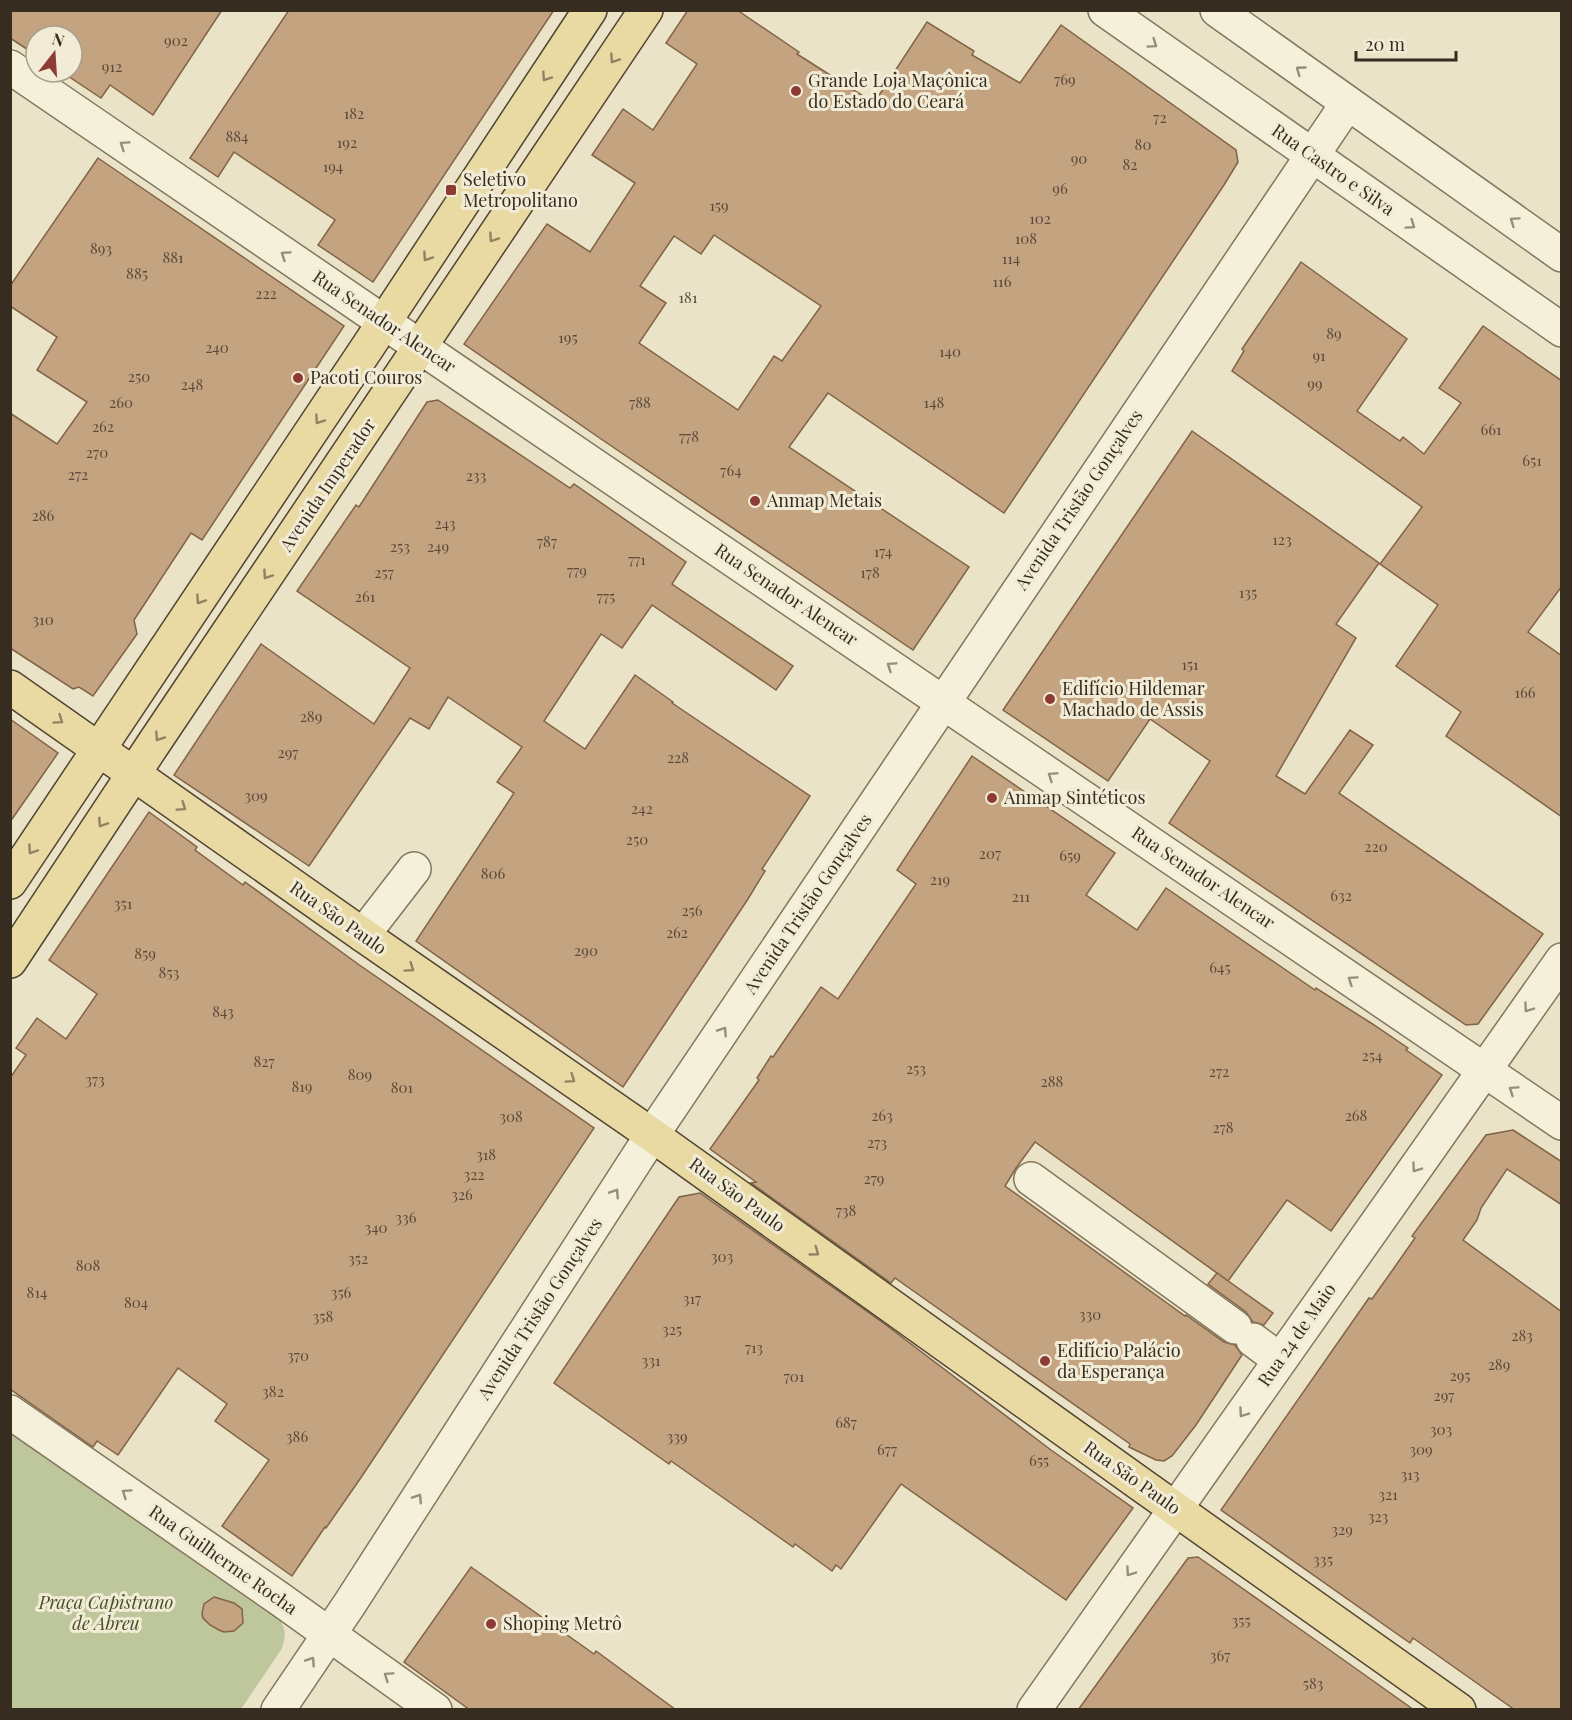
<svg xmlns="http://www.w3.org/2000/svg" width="1572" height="1720" font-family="'Playfair Display',serif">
<rect width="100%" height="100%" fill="#eae3c7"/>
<path fill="#bec79c" d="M10 1429 276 1615C286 1627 287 1635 281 1650L241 1709H11Z"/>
<g fill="#c4a381" stroke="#816346" stroke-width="1.5" fill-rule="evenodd">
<polygon points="10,10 222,10 153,115 110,85 101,98 62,72 72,72 72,36 36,36 36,55 10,38"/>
<polygon points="289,10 554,10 373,282 318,245 335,220 234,152 218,177 190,158"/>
<path d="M688 10H737L799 52 797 54 874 103 927 22 974 51 972 55 1020 83 1061 25 1236 150 1238 162 1224 185 1004 513 828 393 789 447 969 567 913 650 601 439 464 344 547 224 590 252 635 183 592 155 623 109 653 130 697 64 666 43ZM714 235 821 306 782 361 774 356 738 410 639 343 666 303 640 286 674 236 701 254Z"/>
<polygon points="98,158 344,326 202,540 191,533 134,620 137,634 93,696 79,687 73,689 10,648 10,413 57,444 87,402 37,370 57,337 10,306 10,286"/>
<polygon points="1301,262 1407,339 1357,411 1400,441 1403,437 1424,454 1461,403 1439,388 1483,326 1562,381 1562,586 1528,632 1562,656 1562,817 1446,736 1461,712 1396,666 1438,605 1380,564 1422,507 1232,371 1244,351 1242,349"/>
<polygon points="438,400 570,488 574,484 686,562 672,584 793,666 776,690 652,605 622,648 601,634 544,721 585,749 635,675 673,702 672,703 810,796 762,869 765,871 748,899 623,1087 416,941 514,793 497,782 522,747 448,697 429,729 410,718 309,866 174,775 261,644 374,724 410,668 297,591 356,505 359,507 427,402"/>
<polygon points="1192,431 1379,563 1336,624 1356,638 1276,776 1305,794 1350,730 1373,745 1339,793 1543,934 1478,1024 1466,1025 1169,823 1210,761 1150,719 1108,781 1003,710"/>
<polygon points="10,719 58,753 10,822"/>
<polygon points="972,756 1115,853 1086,895 1137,930 1166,888 1315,990 1316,988 1371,1023 1408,1048 1406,1050 1442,1075 1331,1231 1287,1200 1228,1281 1035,1142 1016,1168 1005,1186 1185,1316 1186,1315 1224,1342 1235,1345 1242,1355 1196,1425 1172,1456 1164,1461 1156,1460 1129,1447 1130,1444 895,1278 891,1283 751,1183 756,1182 710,1149 759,1080 757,1078 771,1056 773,1057 821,987 838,999 916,884 897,870"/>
<polygon points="149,812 197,847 195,850 243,885 245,882 358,964 594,1128 360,1479 326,1528 325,1527 292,1576 222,1526 269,1460 215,1421 227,1404 178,1368 118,1455 97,1441 93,1447 10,1389 10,1078 26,1055 16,1048 37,1018 66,1039 97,994 49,960"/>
<polygon points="1513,1130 1562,1162 1562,1205 1507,1169 1481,1208 1477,1220 1463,1240 1562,1312 1562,1710 1515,1710 1413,1638 1410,1643 1221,1510 1369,1298 1372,1299 1394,1268 1415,1238 1412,1236 1486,1135"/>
<polygon points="700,1193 882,1322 1051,1450 1133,1508 1066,1600 901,1484 841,1569 836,1565 832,1571 795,1544 793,1547 762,1525 671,1461 669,1464 554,1383 679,1197"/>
<polygon points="1217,1273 1273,1313 1264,1325 1253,1322 1246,1312 1208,1284"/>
<polygon points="1198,1557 1324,1646 1414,1710 1078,1710 1188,1558"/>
<polygon points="471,1567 594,1654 596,1651 676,1710 470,1710 404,1662"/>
<polygon points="214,1597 234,1603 242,1609 243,1623 234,1631 224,1632 219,1630 210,1625 203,1618 202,1614 204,1604"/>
</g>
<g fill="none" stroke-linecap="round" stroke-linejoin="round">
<defs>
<g id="minor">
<polyline points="1105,10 1562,330"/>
<polyline points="1217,10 1562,255"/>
<path d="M10 67C526 421 1045 770 1562 1123"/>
<polyline points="363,935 414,869"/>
<polyline points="1031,1179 1235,1327"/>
<polyline points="1253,1340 1280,1360"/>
<polyline points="10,1412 277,1597 435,1710"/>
<polyline points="278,1710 349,1605 652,1135 1347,104"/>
<polyline points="1034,1710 1562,960"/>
</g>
<g id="major">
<polyline points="10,687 363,935 652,1135 1143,1486 1459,1710"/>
<polyline points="10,882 369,345 590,10"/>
<polyline points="10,961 152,746 646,10"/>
</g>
</defs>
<use href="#minor" stroke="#84765e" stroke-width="36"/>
<use href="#major" stroke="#524432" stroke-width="36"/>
<use href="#minor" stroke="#f5f0da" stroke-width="33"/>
<use href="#major" stroke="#e9d9a3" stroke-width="33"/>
</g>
<defs><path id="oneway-chevron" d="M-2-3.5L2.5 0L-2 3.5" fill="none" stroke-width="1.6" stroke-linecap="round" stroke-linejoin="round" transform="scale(1.5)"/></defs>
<g stroke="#968e7d">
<use href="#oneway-chevron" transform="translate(1153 44) rotate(35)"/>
<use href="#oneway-chevron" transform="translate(1300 70) rotate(-144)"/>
<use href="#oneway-chevron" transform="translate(124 145) rotate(-146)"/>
<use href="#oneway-chevron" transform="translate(1514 221) rotate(-145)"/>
<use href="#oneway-chevron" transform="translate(1411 225) rotate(35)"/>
<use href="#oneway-chevron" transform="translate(285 255) rotate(-146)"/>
<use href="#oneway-chevron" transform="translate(891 666) rotate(-146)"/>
<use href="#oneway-chevron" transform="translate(1052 776) rotate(-146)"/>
<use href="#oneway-chevron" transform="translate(1352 980) rotate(-146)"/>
<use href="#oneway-chevron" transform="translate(1528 1008) rotate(125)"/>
<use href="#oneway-chevron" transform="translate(723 1031) rotate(-56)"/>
<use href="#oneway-chevron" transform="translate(1513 1090) rotate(-146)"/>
<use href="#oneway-chevron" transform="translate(1416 1168) rotate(125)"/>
<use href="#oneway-chevron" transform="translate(615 1193) rotate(-57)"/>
<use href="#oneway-chevron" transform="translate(1243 1413) rotate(125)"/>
<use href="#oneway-chevron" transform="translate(126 1493) rotate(-145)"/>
<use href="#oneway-chevron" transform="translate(418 1498) rotate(-57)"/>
<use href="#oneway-chevron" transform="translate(1130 1572) rotate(125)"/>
<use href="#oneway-chevron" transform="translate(311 1661) rotate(-56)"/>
<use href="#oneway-chevron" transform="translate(388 1676) rotate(-145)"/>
</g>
<g stroke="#908362">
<use href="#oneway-chevron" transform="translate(614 59) rotate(124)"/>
<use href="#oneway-chevron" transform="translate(546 77) rotate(124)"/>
<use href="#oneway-chevron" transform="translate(493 238) rotate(124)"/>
<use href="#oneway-chevron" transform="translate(427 257) rotate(124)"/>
<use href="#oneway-chevron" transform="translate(319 420) rotate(124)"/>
<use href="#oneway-chevron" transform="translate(267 575) rotate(124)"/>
<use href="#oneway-chevron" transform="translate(200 600) rotate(124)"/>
<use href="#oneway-chevron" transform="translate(59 720) rotate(35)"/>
<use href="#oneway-chevron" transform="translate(159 737) rotate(124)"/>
<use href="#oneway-chevron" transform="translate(182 807) rotate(35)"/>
<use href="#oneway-chevron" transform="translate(102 823) rotate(123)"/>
<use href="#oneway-chevron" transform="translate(32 850) rotate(124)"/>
<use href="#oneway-chevron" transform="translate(410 968) rotate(35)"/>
<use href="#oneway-chevron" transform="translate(571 1079) rotate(35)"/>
<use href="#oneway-chevron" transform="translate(815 1252) rotate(36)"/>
</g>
<g fill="#8d3b34" stroke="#f2ecd6" stroke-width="2">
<circle cx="796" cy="91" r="6"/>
<rect x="445" y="184" width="12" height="12" rx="3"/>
<circle cx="298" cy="378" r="6"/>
<circle cx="755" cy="501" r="6"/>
<circle cx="1050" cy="699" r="6"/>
<circle cx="992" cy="798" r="6"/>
<circle cx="1045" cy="1361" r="6"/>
<circle cx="491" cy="1624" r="6"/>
</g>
<g text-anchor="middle" stroke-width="6" stroke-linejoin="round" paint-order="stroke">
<g font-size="15" fill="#5a4a38">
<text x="176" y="46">902</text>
<text x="112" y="72">912</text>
<text x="1065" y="85">769</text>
<text x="354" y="119">182</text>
<text x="1160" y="123">72</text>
<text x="237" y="142">884</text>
<text x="347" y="148">192</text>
<text x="1143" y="150">80</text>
<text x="1079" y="164">90</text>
<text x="1130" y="170">82</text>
<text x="333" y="172">194</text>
<text x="1060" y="194">96</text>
<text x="719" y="211">159</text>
<text x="1040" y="224">102</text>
<text x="1026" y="244">108</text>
<text x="101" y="254">893</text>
<text x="173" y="263">881</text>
<text x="1011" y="264">114</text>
<text x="137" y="279">885</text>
<text x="1002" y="287">116</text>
<text x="266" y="299">222</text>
<text x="688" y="303">181</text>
<text x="1334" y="339">89</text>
<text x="568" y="343">195</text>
<text x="217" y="353">240</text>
<text x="950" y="357">140</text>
<text x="1319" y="361">91</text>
<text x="139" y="382">250</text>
<text x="1315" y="389">99</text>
<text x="192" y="390">248</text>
<text x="121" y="408">260</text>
<text x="640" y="408">788</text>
<text x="934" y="408">148</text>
<text x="103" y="432">262</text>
<text x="1491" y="435">661</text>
<text x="689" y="442">778</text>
<text x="97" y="458">270</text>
<text x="1532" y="466">651</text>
<text x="731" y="476">764</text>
<text x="78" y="480">272</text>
<text x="476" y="481">233</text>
<text x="43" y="521">286</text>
<text x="445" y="529">243</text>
<text x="1282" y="545">123</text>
<text x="547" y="547">787</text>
<text x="400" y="552">253</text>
<text x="438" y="552">249</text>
<text x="883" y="557">174</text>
<text x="637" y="565">771</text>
<text x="577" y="576">779</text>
<text x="384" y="578">257</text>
<text x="870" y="578">178</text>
<text x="1248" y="598">135</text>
<text x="365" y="602">261</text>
<text x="606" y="602">775</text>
<text x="43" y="625">310</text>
<text x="1190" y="670">151</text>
<text x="1525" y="698">166</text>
<text x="311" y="722">289</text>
<text x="288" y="758">297</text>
<text x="678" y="763">228</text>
<text x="256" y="801">309</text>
<text x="642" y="814">242</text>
<text x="637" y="845">250</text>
<text x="1376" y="852">220</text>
<text x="990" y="859">207</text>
<text x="1070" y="861">659</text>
<text x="493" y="879">806</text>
<text x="940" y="885">219</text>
<text x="1341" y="901">632</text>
<text x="1021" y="902">211</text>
<text x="123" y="909">351</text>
<text x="692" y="916">256</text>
<text x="677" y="938">262</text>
<text x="586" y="956">290</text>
<text x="145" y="959">859</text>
<text x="1220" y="973">645</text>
<text x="169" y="978">853</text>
<text x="223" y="1017">843</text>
<text x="1372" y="1061">254</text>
<text x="264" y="1067">827</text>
<text x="916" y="1074">253</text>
<text x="1219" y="1077">272</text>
<text x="360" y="1080">809</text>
<text x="95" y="1085">373</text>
<text x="1052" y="1087">288</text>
<text x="302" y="1092">819</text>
<text x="402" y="1093">801</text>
<text x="882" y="1121">263</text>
<text x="1356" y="1121">268</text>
<text x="511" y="1122">308</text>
<text x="1223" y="1133">278</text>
<text x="877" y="1148">273</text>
<text x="486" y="1160">318</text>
<text x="474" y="1180">322</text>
<text x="874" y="1184">279</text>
<text x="462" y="1200">326</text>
<text x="846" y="1216">738</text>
<text x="406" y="1223">336</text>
<text x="376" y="1233">340</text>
<text x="722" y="1262">303</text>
<text x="358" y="1264">352</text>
<text x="88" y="1271">808</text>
<text x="37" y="1298">814</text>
<text x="341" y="1298">356</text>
<text x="692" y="1304">317</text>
<text x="136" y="1308">804</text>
<text x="1090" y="1320">330</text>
<text x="323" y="1322">358</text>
<text x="672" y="1335">325</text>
<text x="1522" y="1341">283</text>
<text x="754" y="1353">713</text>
<text x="298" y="1361">370</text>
<text x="651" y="1366">331</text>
<text x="1499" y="1370">289</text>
<text x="1460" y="1381">295</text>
<text x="794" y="1382">701</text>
<text x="273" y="1397">382</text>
<text x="1444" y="1401">297</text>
<text x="846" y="1428">687</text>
<text x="1441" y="1435">303</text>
<text x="297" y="1442">386</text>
<text x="677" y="1442">339</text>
<text x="887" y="1455">677</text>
<text x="1421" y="1455">309</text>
<text x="1039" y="1466">655</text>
<text x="1410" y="1480">313</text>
<text x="1388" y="1500">321</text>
<text x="1378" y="1522">323</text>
<text x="1342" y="1535">329</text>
<text x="1323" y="1565">335</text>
<text x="1241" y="1626">355</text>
<text x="1220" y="1661">367</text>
<text x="1313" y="1689">583</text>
</g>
<g font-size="18" fill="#362d20" stroke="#f2ecd6" text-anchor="start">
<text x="808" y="87">Grande Loja Maçônica<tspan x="808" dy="21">do Estado do Ceará</tspan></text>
<text x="463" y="186">Seletivo<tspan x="463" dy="21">Metropolitano</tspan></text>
<text x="310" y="384">Pacoti Couros</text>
<text x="767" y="507">Anmap Metais</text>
<text x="1062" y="695">Edifício Hildemar<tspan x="1062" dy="21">Machado de Assis</tspan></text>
<text x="1004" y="804">Anmap Sintéticos</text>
<text x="1057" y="1357">Edifício Palácio<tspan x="1057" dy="21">da Esperança</tspan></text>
<text x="503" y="1630">Shoping Metrô</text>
</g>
<g font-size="18" fill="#362d20" stroke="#f2ecd6">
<text transform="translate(1333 170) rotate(35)" y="6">Rua Castro e Silva</text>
<text transform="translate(384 322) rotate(34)" y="6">Rua Senador Alencar</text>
<text transform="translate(328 485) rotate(-56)" y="6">Avenida Imperador</text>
<text transform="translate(1079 500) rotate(-56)" y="6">Avenida Tristão Gonçalves</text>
<text transform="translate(786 595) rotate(34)" y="6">Rua Senador Alencar</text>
<text transform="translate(1203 878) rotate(34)" y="6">Rua Senador Alencar</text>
<text transform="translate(808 904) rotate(-56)" y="6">Avenida Tristão Gonçalves</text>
<text transform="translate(338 918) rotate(35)" y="6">Rua São Paulo</text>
<text transform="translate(737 1195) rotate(36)" y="6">Rua São Paulo</text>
<text transform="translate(540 1309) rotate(-57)" y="6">Avenida Tristão Gonçalves</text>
<text transform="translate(1297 1335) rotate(-55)" y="6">Rua 24 de Maio</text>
<text transform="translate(1132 1478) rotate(35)" y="6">Rua São Paulo</text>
<text transform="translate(223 1560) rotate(35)" y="6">Rua Guilherme Rocha</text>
</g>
<g font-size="18" font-style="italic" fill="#435029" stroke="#f2ecd6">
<text x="106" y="1609">Praça Capistrano<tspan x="106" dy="21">de Abreu</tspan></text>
</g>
</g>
<rect width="1572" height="1720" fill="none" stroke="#362d20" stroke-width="24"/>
<g transform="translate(54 54) rotate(17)"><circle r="28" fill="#f2ecd6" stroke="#a7a08d" stroke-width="1.5"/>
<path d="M0-4.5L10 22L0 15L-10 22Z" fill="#8d3b34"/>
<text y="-9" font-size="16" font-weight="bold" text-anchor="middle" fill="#362d20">N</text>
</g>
<path d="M1356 51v9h100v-9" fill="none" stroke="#362d20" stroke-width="3"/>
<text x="1365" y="51" font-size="18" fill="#362d20" stroke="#f2ecd6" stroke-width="4.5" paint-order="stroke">20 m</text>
</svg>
